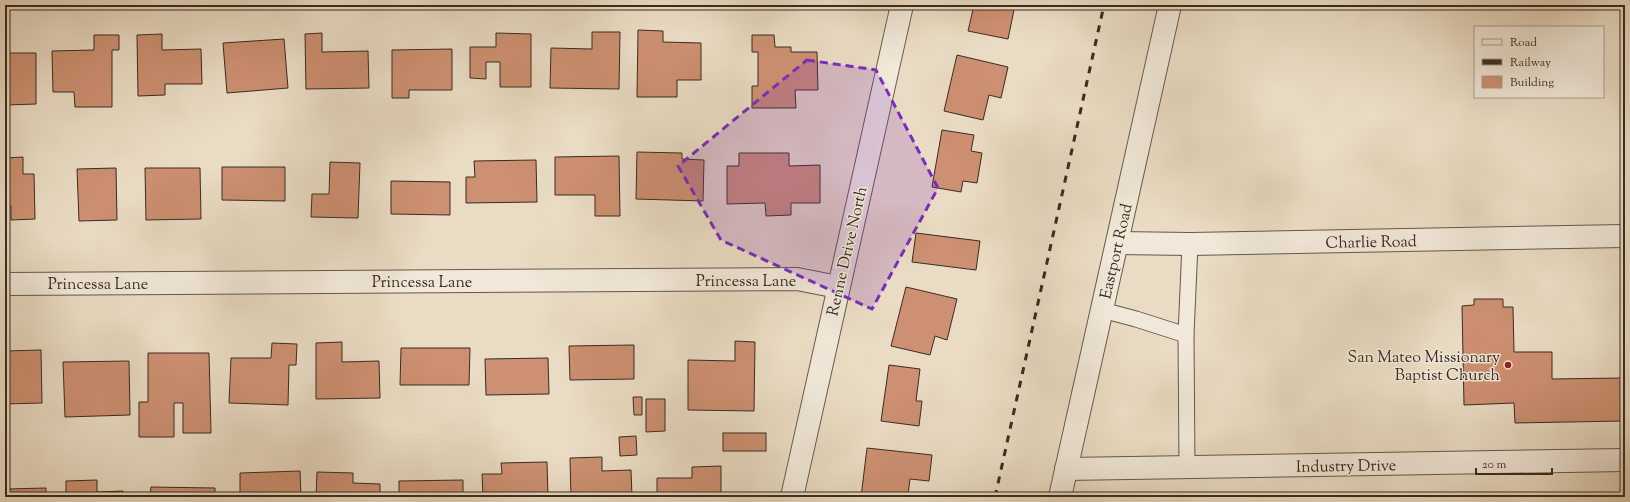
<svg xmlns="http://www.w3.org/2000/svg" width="1630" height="502" font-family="'Sorts Mill Goudy',serif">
<rect width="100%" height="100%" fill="#eadcc4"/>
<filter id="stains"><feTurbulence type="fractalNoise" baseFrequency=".005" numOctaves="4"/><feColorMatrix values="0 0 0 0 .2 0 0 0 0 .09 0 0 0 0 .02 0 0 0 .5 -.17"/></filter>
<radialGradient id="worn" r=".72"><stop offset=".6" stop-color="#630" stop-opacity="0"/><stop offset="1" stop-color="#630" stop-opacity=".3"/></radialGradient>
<g fill="#cd9072" stroke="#382c20">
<polygon points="974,5 1015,5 1008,39 968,31"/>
<polygon points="638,30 663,31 663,42 701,43 701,80 677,80 677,97 637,97"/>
<polygon points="592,32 620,32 619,89 550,88 551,48 592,49"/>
<polygon points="322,33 322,52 368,51 369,88 306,89 305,34"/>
<polygon points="496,33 531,34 531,87 500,87 500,62 486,62 486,79 470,78 470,47 496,47"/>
<polygon points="162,34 162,50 201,49 202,84 165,84 165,95 138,96 137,35"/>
<polygon points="94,35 119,35 119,50 112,50 112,107 75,107 74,92 53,92 52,51 94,50"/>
<polygon points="752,35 774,35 775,47 791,47 791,52 817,52 818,90 795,90 796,108 752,108 752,86 758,86 758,52 752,52"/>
<polygon points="284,39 288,88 227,93 223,43"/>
<polygon points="452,49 452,90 409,90 409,98 392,98 392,50"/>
<polygon points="5,53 36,53 36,104 5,105"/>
<polygon points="957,55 1008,67 1001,98 989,95 983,120 944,111"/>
<polygon points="942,130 974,135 971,151 982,153 977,183 963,181 961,192 932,187"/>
<polygon points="637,152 682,153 682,159 704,160 703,201 636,199"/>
<polygon points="739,153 789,153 789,166 820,165 820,203 791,203 791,215 766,216 765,203 727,204 727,166 739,166"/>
<polygon points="619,156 620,216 595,216 595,195 555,195 555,157"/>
<polygon points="23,157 23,174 34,174 35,219 11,220 11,206 5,206 5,158"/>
<polygon points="536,160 537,202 466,203 466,177 475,177 474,161"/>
<polygon points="330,162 360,163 358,218 311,217 312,194 329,194"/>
<polygon points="222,167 285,167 285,201 222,200"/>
<polygon points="116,168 117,220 79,221 77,169"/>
<polygon points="145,168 200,168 201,219 146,220"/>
<polygon points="391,181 450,182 450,215 391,214"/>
<polygon points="916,233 980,241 976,270 912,262"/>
<polygon points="906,287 957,299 947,340 935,336 930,355 891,346"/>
<polygon points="1474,299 1503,299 1503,307 1513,307 1514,352 1552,352 1552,379 1622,378 1623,421 1515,423 1514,403 1464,405 1462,306 1474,305"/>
<polygon points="735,341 755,342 754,411 688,410 688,360 735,361"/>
<polygon points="342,342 342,362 379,361 380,398 316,399 316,343"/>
<polygon points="272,343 297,344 296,365 289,365 288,405 229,403 231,358 271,358"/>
<polygon points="634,345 634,379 570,380 569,346"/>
<polygon points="401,348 470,348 469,385 400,385"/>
<polygon points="41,350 42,403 5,404 5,351"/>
<polygon points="148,353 209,353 211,433 183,433 183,403 174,403 174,437 139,437 139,402 148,402"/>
<polygon points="548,358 549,394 486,395 485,359"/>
<polygon points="129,361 130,415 65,417 63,362"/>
<polygon points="889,365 920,369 916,401 922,401 919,426 881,421"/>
<polygon points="633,397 642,397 642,415 634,415"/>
<polygon points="646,399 665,399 665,431 646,432"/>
<rect x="723" y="433" width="43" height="18"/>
<polygon points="636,436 637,455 620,456 619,437"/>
<polygon points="867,448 932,455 929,481 910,479 908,495 893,493 893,497 861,497"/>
<polygon points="602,457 602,471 631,470 632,497 571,497 570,458"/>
<polygon points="547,462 548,497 483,497 482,474 502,474 501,463"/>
<polygon points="721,466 721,497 657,497 657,478 692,478 692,467"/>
<polygon points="300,471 301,497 240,497 240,473"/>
<polygon points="317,472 353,473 353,483 380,484 380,497 316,497"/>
<polygon points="97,480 97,492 123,491 123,497 66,497 66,481"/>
<polygon points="463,480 463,497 399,497 399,481"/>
<polygon points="5,482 7,482 7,489 46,488 46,497 5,497"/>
<polygon points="151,487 215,488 215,497 150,497"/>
</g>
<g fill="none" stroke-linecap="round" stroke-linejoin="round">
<defs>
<g id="service">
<polyline points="1102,310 1136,319 1186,335"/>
<polyline points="1187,467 1186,335 1190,244"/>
</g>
<g id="minor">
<polyline points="1117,243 1190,244 1625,236"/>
<polyline points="5,284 797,279 838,287"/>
<polyline points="1066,469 1625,460"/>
<polyline points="792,497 902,5"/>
</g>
<polyline id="tertiary" points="1060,497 1170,5"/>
</defs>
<use href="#service" stroke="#645849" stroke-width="17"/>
<use href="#minor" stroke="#645849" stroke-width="24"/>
<use href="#tertiary" stroke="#645849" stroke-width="24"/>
<use href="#service" stroke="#f1e8d9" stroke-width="15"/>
<use href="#minor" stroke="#f1e8d9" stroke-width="22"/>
<use href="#tertiary" stroke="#f1e8d9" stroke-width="22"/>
<polyline stroke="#382c20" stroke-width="3" stroke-dasharray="7 7" stroke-linecap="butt" points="995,497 1104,5"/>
</g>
<path fill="#7b2cbf" fill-opacity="0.2" stroke="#7b2cbf" stroke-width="3" stroke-dasharray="8 5" stroke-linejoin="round" d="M807 60 876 70 938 188 872 309 721 240 678 166Z"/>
<circle fill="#8f2418" stroke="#f1e8d9" stroke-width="1.5" cx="1508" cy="365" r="4"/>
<g text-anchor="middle" stroke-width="3" stroke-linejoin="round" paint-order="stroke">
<g font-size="16" fill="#382c20" stroke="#f1e8d9">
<text transform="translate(1371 241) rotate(-1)" y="6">Charlie Road</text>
<text transform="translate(846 251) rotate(-77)" y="6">Renne Drive North</text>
<text transform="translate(1115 251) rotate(-77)" y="6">Eastport Road</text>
<text x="746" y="286">Princessa Lane</text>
<text x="422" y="287">Princessa Lane</text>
<text x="98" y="289">Princessa Lane</text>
<text transform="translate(1346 465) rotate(-1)" y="6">Industry Drive</text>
</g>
<g font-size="16" fill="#382c20" stroke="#f1e8d9" text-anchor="end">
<text x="1500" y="362">San Mateo Missionary<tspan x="1500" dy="18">Baptist Church</tspan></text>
</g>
</g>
<rect width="1630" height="502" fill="none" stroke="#eadcc4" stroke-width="20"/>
<rect x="6" y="6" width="1618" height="490" fill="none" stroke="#382c20" stroke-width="2"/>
<rect x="10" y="10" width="1610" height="482" fill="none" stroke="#382c20"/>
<rect x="1474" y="26" width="130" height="72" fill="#f1e8d9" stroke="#a79d8f"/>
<rect x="1482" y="39" width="20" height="6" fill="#f1e8d9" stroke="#a79d8f"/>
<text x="1510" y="46" font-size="12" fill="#382c20">Road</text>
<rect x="1482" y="59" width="20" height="6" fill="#382c20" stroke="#a79d8f"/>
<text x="1510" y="66" font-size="12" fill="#382c20">Railway</text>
<rect x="1482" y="76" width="20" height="12" fill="#cd9072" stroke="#a79d8f"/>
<text x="1510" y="86" font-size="12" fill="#382c20">Building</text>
<path d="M1476 468v6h76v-6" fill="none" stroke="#382c20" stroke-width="2"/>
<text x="1482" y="468" font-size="12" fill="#382c20" stroke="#f1e8d9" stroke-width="3" paint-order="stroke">20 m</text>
<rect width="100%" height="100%" filter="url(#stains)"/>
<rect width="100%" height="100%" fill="url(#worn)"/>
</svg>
